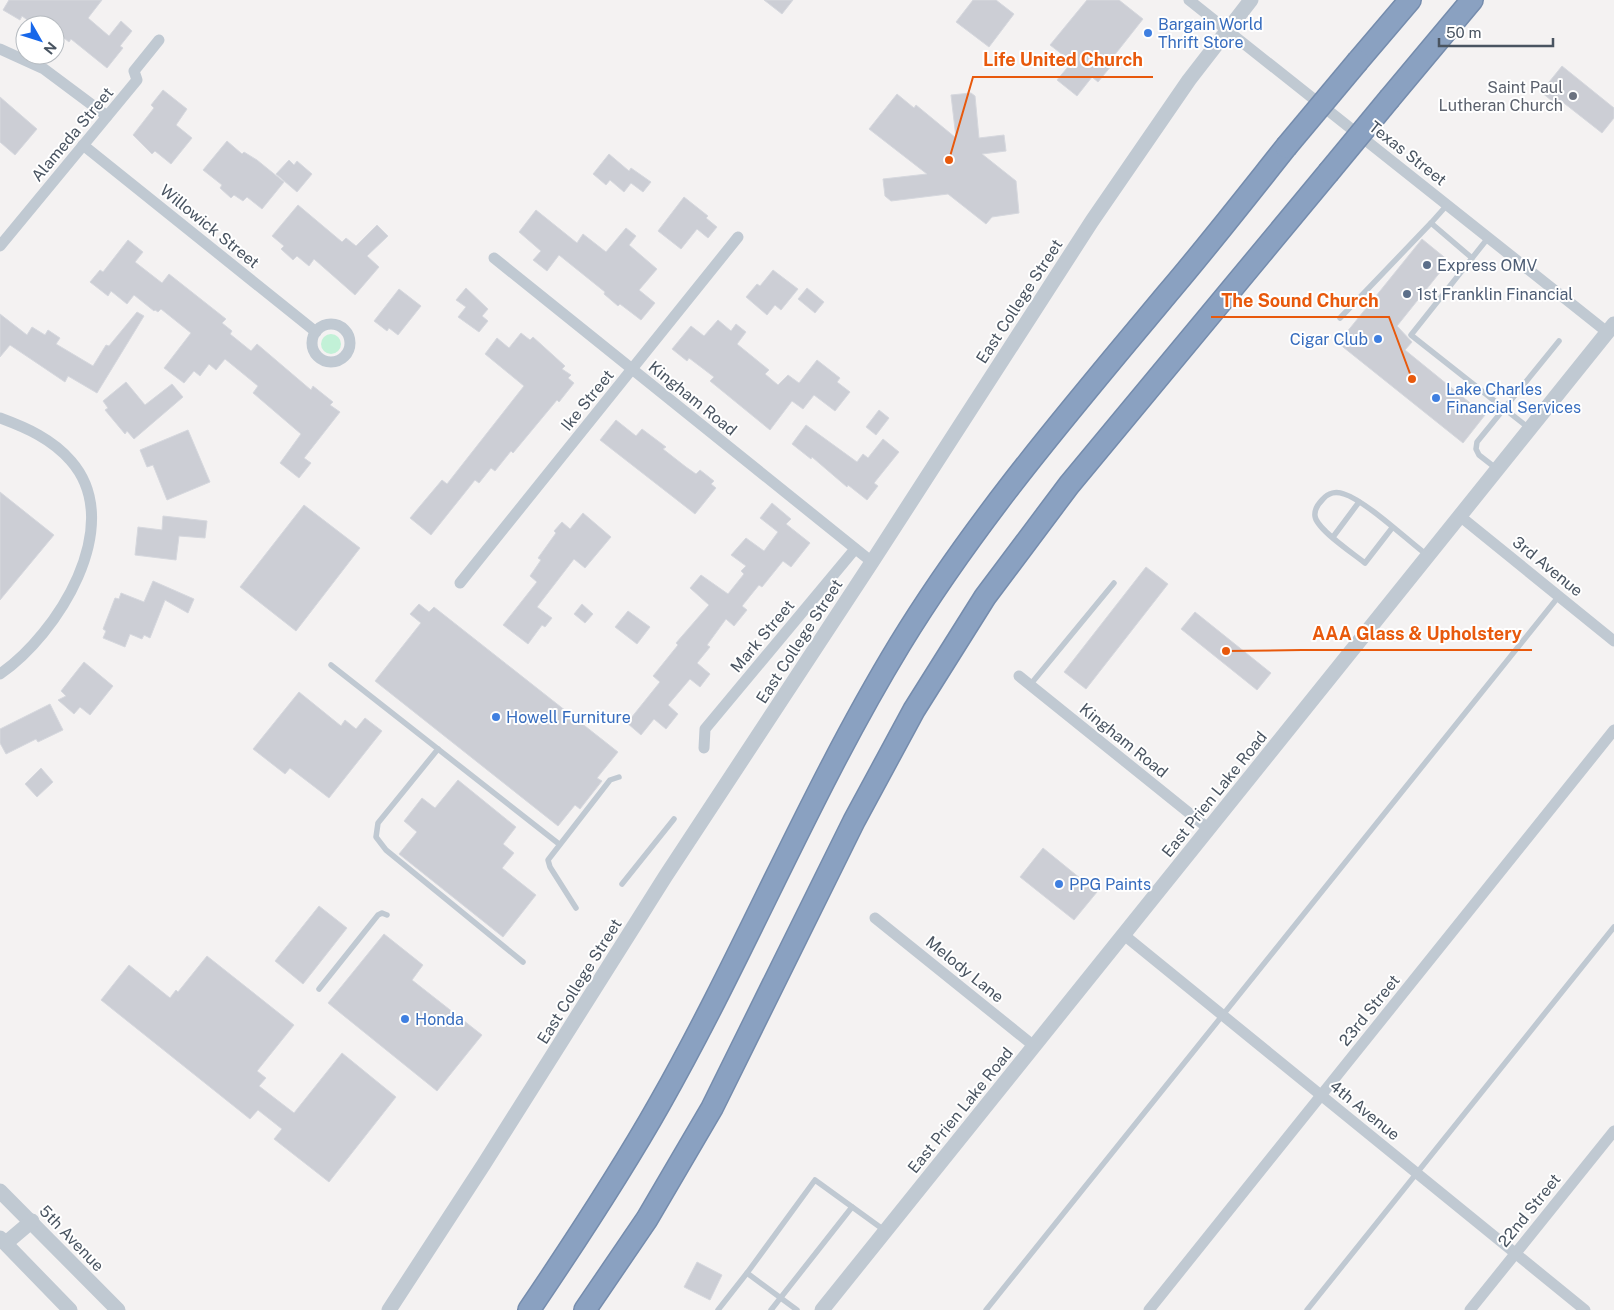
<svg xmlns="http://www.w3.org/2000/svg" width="1614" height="1310" font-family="'Public Sans',sans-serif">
<rect width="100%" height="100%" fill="#f4f2f2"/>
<circle fill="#c2f1d7" cx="331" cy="344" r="10"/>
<g fill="#ccced5" stroke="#d6d8de">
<polygon points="9,0 102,0 88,18 109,36 121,21 132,31 120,46 123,48 107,68 71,39 69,42 55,31 55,25 34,25 22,16 20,20 3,10"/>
<polygon points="764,0 793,0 782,14"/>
<polygon points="973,0 996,0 1014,14 989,47 956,22"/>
<polygon points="1087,0 1119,0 1143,19 1113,57 1116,60 1098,82 1092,77 1077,96 1057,80 1072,62 1050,45"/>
<polygon points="1562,66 1614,108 1614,118 1602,133 1560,100 1557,105 1541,92"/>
<polygon points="163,90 187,109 176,125 192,138 171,164 155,151 152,154 133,135 154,108 151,105"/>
<polygon points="971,93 975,96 979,138 1004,135 1006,151 982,154 1016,181 1019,213 992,217 986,224 948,194 891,201 885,196 883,179 927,174 869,129 897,94 914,108 916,105 956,138 951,95"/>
<polygon points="0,97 37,129 15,155 0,142"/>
<polygon points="227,141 242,154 244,152 257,160 284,182 262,209 247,197 243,201 234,195 231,198 220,188 222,185 203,170"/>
<polygon points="609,154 629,171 631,168 651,182 643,192 631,183 624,192 610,180 606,185 593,174"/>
<polygon points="289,160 294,165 297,161 312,174 297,192 276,174"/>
<polygon points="684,197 708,216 706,218 717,227 708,238 697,229 681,249 658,231"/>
<polygon points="298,205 342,242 346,238 356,246 377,225 388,236 367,256 379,267 355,295 314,259 309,266 297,256 293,260 281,249 284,246 272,236"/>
<polygon points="536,210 577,243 583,234 606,252 626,228 636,236 629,245 657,269 639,290 655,303 641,320 620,304 618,306 604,294 605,292 559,255 547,271 533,260 541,251 519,232"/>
<polygon points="1422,239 1449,261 1397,326 1412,342 1405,350 1485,415 1463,443 1338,343"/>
<polygon points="128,240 143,252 135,262 162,283 169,274 226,319 222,323 232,331 230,334 251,351 257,344 311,390 313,386 333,402 330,405 340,412 304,458 311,463 299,478 280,463 301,434 253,393 258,386 225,359 216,370 209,364 200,376 194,371 184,383 164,368 191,333 161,309 158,312 155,310 154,311 134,295 127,304 111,291 108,296 90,282 100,270 103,272"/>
<polygon points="773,270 798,289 781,310 775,305 767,315 746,297 757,284 760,286"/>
<polygon points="466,288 488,309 482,316 488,321 479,332 458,317 466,307 456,300"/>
<polygon points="807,288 824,302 815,313 798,299"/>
<polygon points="399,289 421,306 398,335 389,328 387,331 374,321"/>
<polygon points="137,312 144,316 97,393 68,376 65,382 10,345 0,357 0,314 27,335 32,327 45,335 48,330 60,338 56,344 93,366 106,345 109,346"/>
<polygon points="718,320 731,331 736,324 746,332 737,344 769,370 765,374 778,385 788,375 799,383 817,360 840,378 837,382 850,392 835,411 814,395 803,409 792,401 770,430 710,381 714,377 689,358 687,361 672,349 691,326 704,336"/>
<polygon points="521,333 530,340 533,337 565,366 562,369 571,375 568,378 574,383 559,402 557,400 513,453 511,451 495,471 491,468 479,483 475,480 431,535 410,518 442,480 447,484 524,386 485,354 497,338 509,348"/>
<polygon points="126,382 145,405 172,384 183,397 134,439 127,431 125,434 105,410 108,408 103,401"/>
<polygon points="879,410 889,418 876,435 866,427"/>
<polygon points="616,420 636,436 642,429 666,447 663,449 686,467 696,474 700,470 714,481 711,484 716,488 695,514 600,440"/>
<polygon points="806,425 857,462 863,454 868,458 883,439 899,452 874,483 878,486 867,500 848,485 847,487 812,457 811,459 792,444"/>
<polygon points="188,430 210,482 167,500 153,465 147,467 140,450"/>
<polygon points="0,492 54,535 0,600"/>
<polygon points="772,503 791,519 786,524 810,543 791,567 783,561 762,587 759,585 742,606 747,610 734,626 726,619 707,645 710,647 697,663 710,674 700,687 690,679 668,705 678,714 666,729 654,719 641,735 627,723 660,682 653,676 678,645 676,643 709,605 690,588 701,575 728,594 744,574 741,571 746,566 731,555 746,538 764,551 778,532 760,518"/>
<polygon points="304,505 360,548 296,631 240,587"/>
<polygon points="583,513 611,537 585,568 574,559 537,607 552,618 545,627 542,625 528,644 503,625 537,582 530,576 541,560 538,558 556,533 554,531 562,522 570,529"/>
<polygon points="163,516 207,521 205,538 179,536 176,560 135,555 138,527 162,530"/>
<polygon points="1146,567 1168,584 1086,689 1064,672"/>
<polygon points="153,581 194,599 188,613 165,600 150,638 144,635 142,639 130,634 125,647 103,638 106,631 103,629 115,598 119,599 121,593 144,602"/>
<polygon points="419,604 429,612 434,607 618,752 597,778 602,781 580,809 575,805 558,826 375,681 421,623 410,614"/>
<polygon points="582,604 593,614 585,623 574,614"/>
<polygon points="628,611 650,627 637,644 615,627"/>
<polygon points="1195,612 1271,673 1257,690 1181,629"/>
<polygon points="84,662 113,686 90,715 80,707 74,714 58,700 66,696 61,691"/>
<polygon points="299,692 341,726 345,720 356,729 365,718 382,731 329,798 290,768 285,774 253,749"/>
<polygon points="50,704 63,730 38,742 36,739 6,754 0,743 0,729"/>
<polygon points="41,768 53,782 37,797 25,784"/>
<polygon points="458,780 516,827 503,844 514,853 502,868 536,895 503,937 399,854 417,832 404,821 422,798 435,808"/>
<polygon points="1043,848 1097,892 1074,920 1020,877"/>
<polygon points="319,906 347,928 303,984 275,961"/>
<polygon points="384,934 423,965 412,980 482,1035 437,1091 328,1003"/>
<polygon points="207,956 294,1025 257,1071 266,1078 259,1086 294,1113 342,1053 396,1097 329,1182 274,1139 282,1129 258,1110 250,1119 101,1000 129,965 170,998 176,990 178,992"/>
<polygon points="697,1262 722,1275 710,1300 684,1287"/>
</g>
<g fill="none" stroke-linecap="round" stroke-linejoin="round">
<defs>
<g id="motorway">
<polyline points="1358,61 1410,0"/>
<polyline points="1390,98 1472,0"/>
<path d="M529 1310C575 1242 620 1174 660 1103 745 953 810 792 900 644 977 518 1073 407 1167 294 1208 246 1247 196 1286 147"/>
<polyline points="585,1310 647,1219 712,1108 854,821 914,710 985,597 1069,485 1328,173"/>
</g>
</defs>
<use href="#motorway" stroke="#758cad" stroke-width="24"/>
<g stroke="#c0c9d2" stroke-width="5.5">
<polyline points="1447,205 1431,223 1472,258"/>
<polyline points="1488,238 1411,335 1530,429"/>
<polyline points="1340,318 1431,223"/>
<polyline points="1497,469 1479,455 1476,449 1477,442 1559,341"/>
<path d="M1392 528 1365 563C1354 554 1316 529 1315 516 1314 509 1319 503 1323 499 1328 493 1336 491 1344 494 1366 501 1407 540 1427 555"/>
<polyline points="1333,537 1359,502"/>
<polyline points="331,665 559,844"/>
<polyline points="1030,685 1114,583"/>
<polyline points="438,749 378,823 376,837 386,850 523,962"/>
<polyline points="622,884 674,819"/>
<polyline points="576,908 550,867 548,860 610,780 619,777"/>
<polyline points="319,989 378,915 382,913 387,915"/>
<polyline points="718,1310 747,1273"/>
<polyline points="771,1310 852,1207"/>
<polyline points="797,1310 747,1273 815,1180 884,1230"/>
<polyline points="986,1310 1559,596"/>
<polyline points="1307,1310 1614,927"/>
</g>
<g stroke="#c0c9d2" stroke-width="11">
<polyline points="1189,0 1607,332"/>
<polyline points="0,49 44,69 107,116"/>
<polyline points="83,145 316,332"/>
<polyline points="0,246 137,80 134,71 159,40"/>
<polyline points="494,258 872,562"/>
<circle cx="331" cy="343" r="19"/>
<path d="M0 418C27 428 52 439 71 461 127 525 57 635 0 674"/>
<polyline points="1461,517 1614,641"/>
<polyline points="460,583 738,237"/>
<polyline points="1019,676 1209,829"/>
<polyline points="704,748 705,729 855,549"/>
<polyline points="875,918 1034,1046"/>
<polyline points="1124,935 1585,1310"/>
<polyline points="1149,1310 1614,730"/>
<polyline points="1470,1310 1614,1131"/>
</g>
<g stroke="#c0c9d2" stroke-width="15">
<polyline points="0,1191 118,1310"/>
<polyline points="0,1238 70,1310"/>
<polyline points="6,1243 32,1221"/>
<polyline points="389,1310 484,1164 665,877 872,562 1092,221 1189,80 1251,0"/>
<polyline points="822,1310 1614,324"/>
</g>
<use href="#motorway" stroke="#8aa1c1" stroke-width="21"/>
<defs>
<g id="motorway-bridge">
<polyline points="1286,147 1358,61"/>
<polyline points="1328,173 1390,98"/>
</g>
</defs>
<use href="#motorway-bridge" stroke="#758cad" stroke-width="24" stroke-linecap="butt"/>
<use href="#motorway-bridge" stroke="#8aa1c1" stroke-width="21"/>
</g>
<g fill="#3f7fe0" stroke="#fff" stroke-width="2">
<circle cx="1148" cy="33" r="5"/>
<circle cx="1378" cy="339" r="5"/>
<circle cx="1436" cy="398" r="5"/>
<circle cx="496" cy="717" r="5"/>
<circle cx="1059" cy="884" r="5"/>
<circle cx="405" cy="1019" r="5"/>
</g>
<circle fill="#6b7280" stroke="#fff" stroke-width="2" cx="1573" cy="96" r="5"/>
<g fill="#5c6f8a" stroke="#fff" stroke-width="2">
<circle cx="1427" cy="265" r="5"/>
<circle cx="1407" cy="294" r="5"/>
</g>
<g text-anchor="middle" stroke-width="4" stroke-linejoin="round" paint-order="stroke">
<g font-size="16" fill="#366cbe" stroke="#fff" text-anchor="start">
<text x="1158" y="30">Bargain World<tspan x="1158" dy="18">Thrift Store</tspan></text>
<text x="1368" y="345" text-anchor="end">Cigar Club</text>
<text x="1446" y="395">Lake Charles<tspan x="1446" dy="18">Financial Services</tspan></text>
<text x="506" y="723">Howell Furniture</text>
<text x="1069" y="890">PPG Paints</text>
<text x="415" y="1025">Honda</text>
</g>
<g font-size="16" fill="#5b616d" stroke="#fff" text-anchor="end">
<text x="1563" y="93">Saint Paul<tspan x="1563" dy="18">Lutheran Church</tspan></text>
</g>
<g font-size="16" fill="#495461" stroke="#fff">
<text transform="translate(72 134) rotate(-50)" y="6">Alameda Street</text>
<text transform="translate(1408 153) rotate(38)" y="6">Texas Street</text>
<text transform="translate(210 226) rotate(39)" y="6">Willowick Street</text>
<text transform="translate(1019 301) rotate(-57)" y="6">East College Street</text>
<text transform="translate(693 398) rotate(39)" y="6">Kingham Road</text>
<text transform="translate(587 400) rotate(-51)" y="6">Ike Street</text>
<text transform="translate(1548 566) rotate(39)" y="6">3rd Avenue</text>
<text transform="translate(762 636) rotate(-50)" y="6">Mark Street</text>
<text transform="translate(799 641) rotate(-57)" y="6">East College Street</text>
<text transform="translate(1124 740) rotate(39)" y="6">Kingham Road</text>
<text transform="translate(1214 794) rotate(-51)" y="6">East Prien Lake Road</text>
<text transform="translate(965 969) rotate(39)" y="6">Melody Lane</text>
<text transform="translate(579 981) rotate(-58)" y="6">East College Street</text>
<text transform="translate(1369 1010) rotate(-51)" y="6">23rd Street</text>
<text transform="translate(960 1110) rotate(-51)" y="6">East Prien Lake Road</text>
<text transform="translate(1365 1110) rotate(39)" y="6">4th Avenue</text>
<text transform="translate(1529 1210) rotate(-51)" y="6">22nd Street</text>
<text transform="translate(72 1238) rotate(46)" y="6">5th Avenue</text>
</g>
<g font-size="16" fill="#4e5e75" stroke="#fff" text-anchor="start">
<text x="1437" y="271">Express OMV</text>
<text x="1417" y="300">1st Franklin Financial</text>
</g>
</g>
<path fill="none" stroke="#e8590c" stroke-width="2" d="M949 160L973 77H1153M1412 379L1389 317H1211M1226 651L1302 650H1532"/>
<g fill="#e8590c" stroke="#fff" stroke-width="2">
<circle cx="949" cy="160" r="5"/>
<circle cx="1412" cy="379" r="5"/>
<circle cx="1226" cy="651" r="5"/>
</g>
<g font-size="18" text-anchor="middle" font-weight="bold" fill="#e8590c" stroke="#fff" stroke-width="4" stroke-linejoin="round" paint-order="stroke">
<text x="1063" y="66">Life United Church</text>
<text x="1300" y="307">The Sound Church</text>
<text x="1417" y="640">AAA Glass &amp; Upholstery</text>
</g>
<g transform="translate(40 40) rotate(129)"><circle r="24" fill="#ffffff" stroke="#b6bbc0"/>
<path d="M0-4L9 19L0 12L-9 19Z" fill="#1767ea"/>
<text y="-8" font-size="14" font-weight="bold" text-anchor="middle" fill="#495461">N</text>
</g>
<path d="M1439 38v8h114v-8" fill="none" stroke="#495461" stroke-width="2.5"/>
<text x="1446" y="38" font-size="15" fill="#495461" stroke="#ffffff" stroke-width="4" paint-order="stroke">50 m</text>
</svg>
